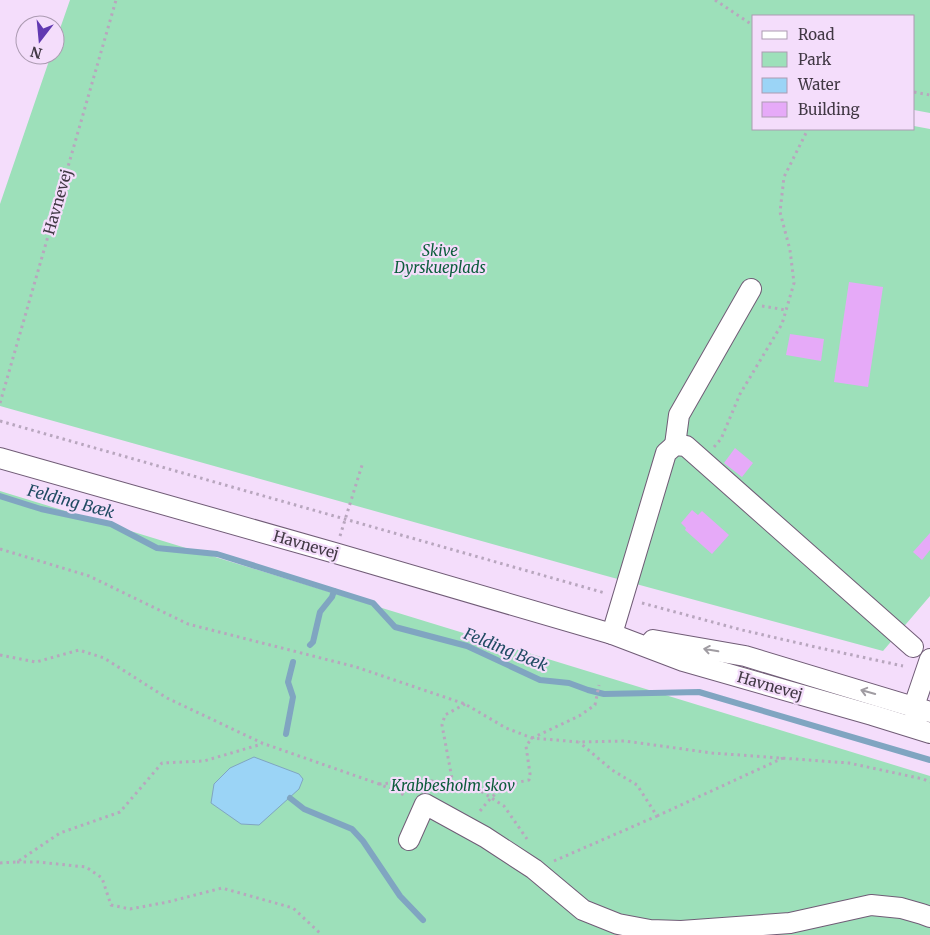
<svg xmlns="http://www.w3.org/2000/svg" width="930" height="935" font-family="Merriweather,serif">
<rect width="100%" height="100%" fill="#f4ddfb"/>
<g fill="#9de0ba">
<polygon points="70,0 930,0 930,113 914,110 914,16 754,16 754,129 914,129 914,126 930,129 930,596 883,651 603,575 0,406 0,204 51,55 55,55 55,43"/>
<polygon points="0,491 930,776 930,935 0,935"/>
</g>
<polygon fill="#9bd4f6" stroke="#80a5c1" points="254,757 299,774 303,779 299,789 259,825 241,824 211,803 214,784 230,768"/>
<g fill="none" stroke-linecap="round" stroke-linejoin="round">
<g stroke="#80a5c1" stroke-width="6">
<polyline points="0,496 41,509 111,524 157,548 217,554 373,603 395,627 467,646 540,680 569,683 588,690 604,694 699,692 930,760"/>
<polyline points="310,645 313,642 320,612 332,597 334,591"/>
<polyline points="286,734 293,697 288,682 293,662"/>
<polyline points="290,798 304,809 352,829 363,841 400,896 423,920"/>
</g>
</g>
<g fill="#e6aaf8">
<polygon points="849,282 883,287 868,387 834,382"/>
<polygon points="790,334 824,339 821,361 786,355"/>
<polygon points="735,448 753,463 742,477 724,463"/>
<polygon points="692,510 698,515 702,511 729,535 712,554 685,530 686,528 681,523"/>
<polygon points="930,533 930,550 922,560 913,552"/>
</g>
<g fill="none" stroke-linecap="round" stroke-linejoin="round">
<defs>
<g id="minor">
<polyline points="675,445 679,415 751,289"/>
<polyline points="0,458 335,553 612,634 683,661 872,715 930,733"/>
<polyline points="612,634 666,453 675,445 686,446 913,647"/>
<polyline points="653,640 745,656 930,712"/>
<polyline points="917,719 914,706 930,659"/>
<polyline points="409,840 425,804 485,837 534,869 583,910 618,924 650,930 681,931 790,923 871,905 901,908 922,914 930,917"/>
</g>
</defs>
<use href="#minor" stroke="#705c76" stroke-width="22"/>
<g stroke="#b8a6be" stroke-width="3" stroke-dasharray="2.5 4" stroke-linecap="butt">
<polyline points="715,0 754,26"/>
<polyline points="914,92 930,95"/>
<polyline points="762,306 786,310"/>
<polyline points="0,403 116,0"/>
<polyline points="0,421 605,593"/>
<polyline points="714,447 721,439 740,394 782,324 794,283 790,250 780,212 784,177 808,129"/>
<polyline points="340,536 363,462"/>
<polyline points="0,549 89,576 188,624 356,667 465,704 506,728 532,738 579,742 625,741 712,753 849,763 923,779 930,782"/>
<polyline points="642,603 742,630 820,648 903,666"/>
<polyline points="0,655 36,662 79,650 104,658 167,698 262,743 379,784 407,796"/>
<polyline points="379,784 426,780 476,788 504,806 527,839"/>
<polyline points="453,784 442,725 445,715 465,704"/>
<path d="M480 811C496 791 503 785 529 780L530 774 526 746 532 738 579 716 595 705 599 685"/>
<polyline points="657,816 783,758"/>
<polyline points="554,861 657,816 637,785 612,770 579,742"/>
<polyline points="17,862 38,862 86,867 102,878 111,905 130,909 168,902 222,888 293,908 322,935"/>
<polyline points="0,863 17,862 60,833 120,812 162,763 204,761 262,744"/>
</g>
<use href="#minor" stroke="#fff" stroke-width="20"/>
</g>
<defs><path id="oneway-shaft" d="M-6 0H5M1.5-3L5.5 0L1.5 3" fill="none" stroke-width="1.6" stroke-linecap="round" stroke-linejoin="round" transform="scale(1.25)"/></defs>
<g stroke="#a09ca2">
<use href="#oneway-shaft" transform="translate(711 650) rotate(-170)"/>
<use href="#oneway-shaft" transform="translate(868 692) rotate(-164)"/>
</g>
<g text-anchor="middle" stroke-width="4.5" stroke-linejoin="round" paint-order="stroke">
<g font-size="15" fill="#413844" stroke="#f4ddfb">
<text transform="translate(58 202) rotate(-74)" y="5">Havnevej</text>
<text transform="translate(306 545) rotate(16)" y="5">Havnevej</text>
<text transform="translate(770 686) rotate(16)" y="5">Havnevej</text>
</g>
<g font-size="15" font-style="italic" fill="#0c5d3b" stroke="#f4ddfb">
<text x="440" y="256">Skive<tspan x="440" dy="17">Dyrskueplads</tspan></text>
<text x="453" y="791">Krabbesholm skov</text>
</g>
<g font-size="16" font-style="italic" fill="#204b63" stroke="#f4ddfb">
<text transform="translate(71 501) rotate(15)" y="6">Felding Bæk</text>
<text transform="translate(506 649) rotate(22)" y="6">Felding Bæk</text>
</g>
</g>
<rect x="752" y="15" width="162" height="115" fill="#f4ddfb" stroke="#ac9bb2"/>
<rect x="762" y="31" width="25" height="8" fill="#ffffff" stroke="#ac9bb2"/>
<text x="798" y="40" font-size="15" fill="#413844">Road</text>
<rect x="762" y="52" width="25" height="15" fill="#9de0ba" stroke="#ac9bb2"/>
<text x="798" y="65" font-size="15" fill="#413844">Park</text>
<rect x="762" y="78" width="25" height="15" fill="#9bd4f6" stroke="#ac9bb2"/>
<text x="798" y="90" font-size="15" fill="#413844">Water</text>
<rect x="762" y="102" width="25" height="15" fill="#e6aaf8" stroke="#ac9bb2"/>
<text x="798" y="115" font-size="15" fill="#413844">Building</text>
<g transform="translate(40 40) rotate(196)"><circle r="24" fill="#f4ddfb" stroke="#ac9bb2"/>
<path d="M0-4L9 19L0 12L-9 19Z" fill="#6139b1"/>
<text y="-8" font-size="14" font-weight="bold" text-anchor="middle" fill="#413844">N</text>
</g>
</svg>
